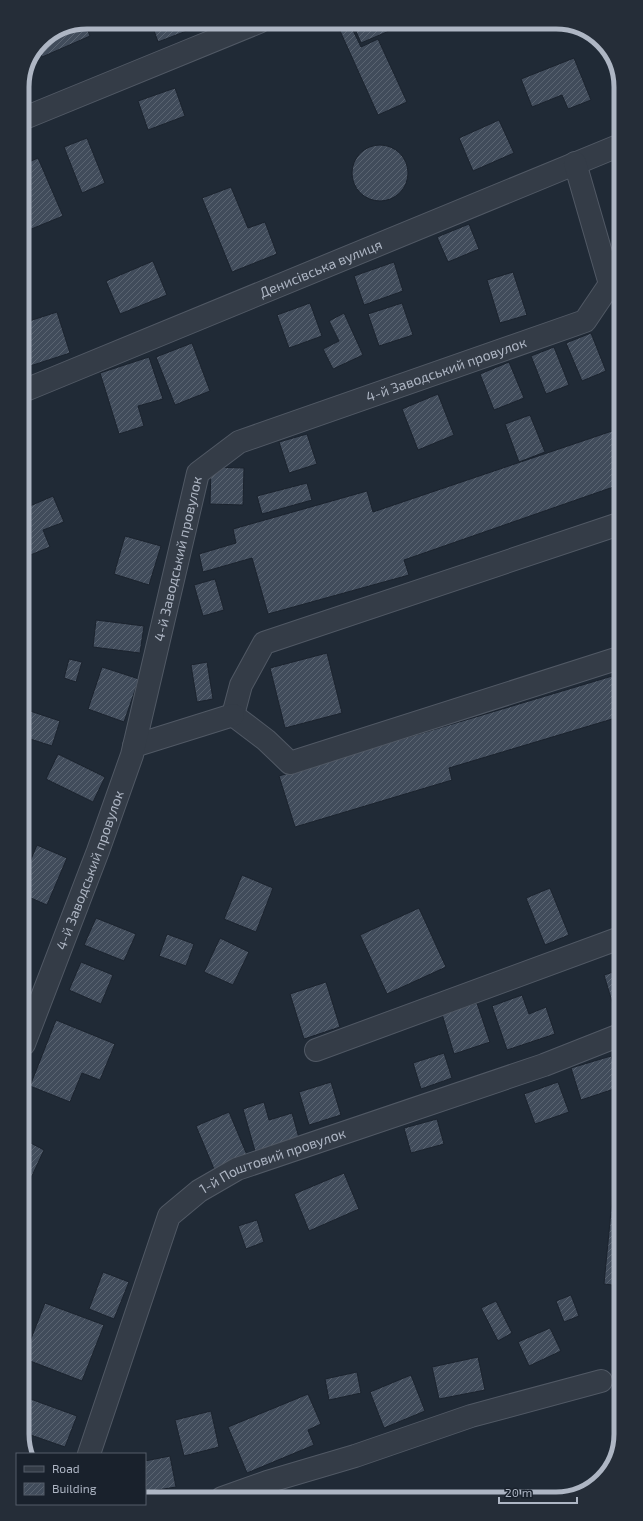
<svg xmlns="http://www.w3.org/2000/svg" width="643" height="1521" font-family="'Exo 2',sans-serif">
<defs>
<pattern id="building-hatch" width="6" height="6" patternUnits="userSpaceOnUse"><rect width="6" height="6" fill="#414c5b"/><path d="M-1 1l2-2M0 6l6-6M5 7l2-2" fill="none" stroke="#5a6471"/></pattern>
</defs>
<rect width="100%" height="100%" fill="#202a36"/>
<g fill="url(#building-hatch)" stroke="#1b232e">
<polygon points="151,22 201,22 202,25 158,42"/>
<polygon points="336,22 349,22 361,47 378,39 407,102 378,115"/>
<polygon points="352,22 410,22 361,43"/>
<polygon points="85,23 90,36 42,57 38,48 41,41"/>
<polygon points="574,58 591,100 568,109 562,95 532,107 521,79"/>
<polygon points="175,88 185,116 148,130 138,101"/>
<polygon points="499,120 514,153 473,171 459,138"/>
<polygon points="87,138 105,183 82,193 64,147"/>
<circle cx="380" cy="173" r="28"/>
<polygon points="38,158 63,216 24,232 22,165"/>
<polygon points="231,187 248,228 265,222 277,254 232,272 202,198"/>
<polygon points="469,224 479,249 448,262 437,237"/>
<polygon points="153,261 167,295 120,314 106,281"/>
<polygon points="394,262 403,291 364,305 354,276"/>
<polygon points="513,272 527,315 500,323 487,280"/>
<polygon points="310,303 322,336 289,348 277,315"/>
<polygon points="402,303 413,335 379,346 368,314"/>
<polygon points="57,312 70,353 30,366 23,344 23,323"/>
<polygon points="344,313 363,355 333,369 323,349 339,341 329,321"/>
<polygon points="591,333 606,371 582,381 566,343"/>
<polygon points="192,343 210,391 175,405 156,357"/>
<polygon points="554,347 569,385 546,394 531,356"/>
<polygon points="149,357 163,399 138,406 144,426 119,434 100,373"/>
<polygon points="509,362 524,398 494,410 480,374"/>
<polygon points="438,394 454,435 418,450 402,409"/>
<polygon points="530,415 545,452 519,462 505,424"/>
<polygon points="618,429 619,485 404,560 409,575 268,614 252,558 203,572 199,554 236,543 233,529 367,491 373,512"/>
<polygon points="307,434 317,464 289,473 279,442"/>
<polygon points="211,467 244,468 243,505 210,504"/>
<polygon points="307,483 312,500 262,514 257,496"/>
<polygon points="53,496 64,522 43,530 50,547 23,558 23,509"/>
<polygon points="125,536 161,546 149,585 114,574"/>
<polygon points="215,579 224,610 203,616 194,585"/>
<polygon points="96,620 144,626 140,653 93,647"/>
<polygon points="327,653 342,713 285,728 270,668"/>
<polygon points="69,659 82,662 76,682 64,678"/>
<polygon points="207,662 213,699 197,702 191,665"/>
<polygon points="102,667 139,679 124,722 88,709"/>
<polygon points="619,674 619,717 449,768 452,780 295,827 279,776"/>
<polygon points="24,709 60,721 52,746 24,737"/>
<polygon points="58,754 105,777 93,802 46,779"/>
<polygon points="37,845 67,858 47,905 24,895 24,876"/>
<polygon points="242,875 273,888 256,932 224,919"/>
<polygon points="550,888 569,935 545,945 526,898"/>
<polygon points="419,908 446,967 387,994 360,935"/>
<polygon points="96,918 136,934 124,961 84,945"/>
<polygon points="167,934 194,944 186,966 159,956"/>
<polygon points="220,938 249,952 233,985 204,972"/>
<polygon points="81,962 113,975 101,1004 69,990"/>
<polygon points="620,970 620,1003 613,1005 604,975"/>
<polygon points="326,982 340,1027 304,1039 290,994"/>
<polygon points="522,995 529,1014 546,1007 555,1034 507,1050 492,1006"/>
<polygon points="477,1003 490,1042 454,1054 442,1014"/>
<polygon points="56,1020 115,1044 100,1080 82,1073 70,1102 30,1086"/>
<polygon points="444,1053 452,1078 421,1089 413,1063"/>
<polygon points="611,1056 620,1087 581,1100 571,1068"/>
<polygon points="331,1082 341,1115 309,1125 299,1092"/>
<polygon points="558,1082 569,1112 535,1124 524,1094"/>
<polygon points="264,1102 269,1120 292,1113 299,1138 255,1151 243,1109"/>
<polygon points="229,1112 247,1155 214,1169 196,1126"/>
<polygon points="437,1119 444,1144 411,1153 404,1128"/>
<polygon points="25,1140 44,1150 25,1191"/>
<polygon points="617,1149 620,1149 621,1286 604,1284"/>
<polygon points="344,1173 359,1209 309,1231 294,1194"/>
<polygon points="257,1220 264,1242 246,1249 238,1226"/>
<polygon points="103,1272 129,1282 114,1319 89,1309"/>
<polygon points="571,1295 579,1316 564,1322 556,1301"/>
<polygon points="496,1301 512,1333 498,1341 481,1308"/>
<polygon points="45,1303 104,1325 82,1381 25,1359 25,1354"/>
<polygon points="550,1328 561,1351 529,1366 518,1342"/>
<polygon points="478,1357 485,1390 439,1399 432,1367"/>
<polygon points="357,1372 361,1393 329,1400 325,1379"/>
<polygon points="411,1375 425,1411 384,1428 370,1392"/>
<polygon points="308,1394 321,1424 308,1430 314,1445 247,1473 228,1427"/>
<polygon points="25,1397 77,1416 65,1447 25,1433"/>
<polygon points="211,1411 219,1447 184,1456 175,1420"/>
<polygon points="170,1456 176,1487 145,1492 145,1461"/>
</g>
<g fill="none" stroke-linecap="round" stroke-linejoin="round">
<defs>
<g id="minor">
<polyline points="22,119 259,22"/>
<path id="s1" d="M23 391 618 146"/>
<polyline points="233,715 241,685 264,643 619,524"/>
<polyline points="233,715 266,740 290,763 619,658"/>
<polyline points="134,746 233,715"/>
<path id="s2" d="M24 1044 98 851 132 755 198 473 239 442 585 321 610 284 575 163"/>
<polyline points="316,1050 620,938"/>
<path id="s3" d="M89 1454 169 1216 199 1191 237 1169 544 1065 620 1035"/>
<polyline points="222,1498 267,1482 355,1456 471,1416 601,1381"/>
</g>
</defs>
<use href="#minor" stroke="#515965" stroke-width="24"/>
<use href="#minor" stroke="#343c47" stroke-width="22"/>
</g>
<g text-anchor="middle" stroke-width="3" stroke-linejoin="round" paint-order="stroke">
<g font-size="14" fill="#aeb6c4" stroke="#19212c">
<text dy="5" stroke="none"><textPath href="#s1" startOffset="322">Денисівська вулиця</textPath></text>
<text dy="5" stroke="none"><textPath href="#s2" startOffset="869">4-й Заводський провулок</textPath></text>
<text dy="5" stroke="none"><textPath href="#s2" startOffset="510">4-й Заводський провулок</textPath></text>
<text dy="5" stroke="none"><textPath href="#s2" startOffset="186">4-й Заводський провулок</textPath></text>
<text dy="5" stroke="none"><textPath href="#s3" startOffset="370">1-й Поштовий провулок</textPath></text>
</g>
</g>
<path d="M0 0H643V1521H0ZM87 29H556A58 58 0 0 1 614 87V1434A58 58 0 0 1 556 1492H87A58 58 0 0 1 29 1434V87A58 58 0 0 1 87 29Z" fill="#252d38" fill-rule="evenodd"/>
<path fill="none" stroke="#aeb6c4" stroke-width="5" d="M87 29H556A58 58 0 0 1 614 87V1434A58 58 0 0 1 556 1492H87A58 58 0 0 1 29 1434V87A58 58 0 0 1 87 29Z"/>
<rect x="16" y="1453" width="130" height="52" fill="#19212c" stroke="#555d69"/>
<rect x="24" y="1466" width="20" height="6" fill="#343c47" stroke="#555d69"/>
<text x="52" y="1473" font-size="12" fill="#aeb6c4">Road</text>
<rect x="24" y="1483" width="20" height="12" fill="url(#building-hatch)" stroke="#555d69"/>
<text x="52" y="1493" font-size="12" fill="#aeb6c4">Building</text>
<path d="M499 1497v6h78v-6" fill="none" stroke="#aeb6c4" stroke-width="2"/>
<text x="505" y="1497" font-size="12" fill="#aeb6c4" stroke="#19212c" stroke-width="3" paint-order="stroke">20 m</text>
</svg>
